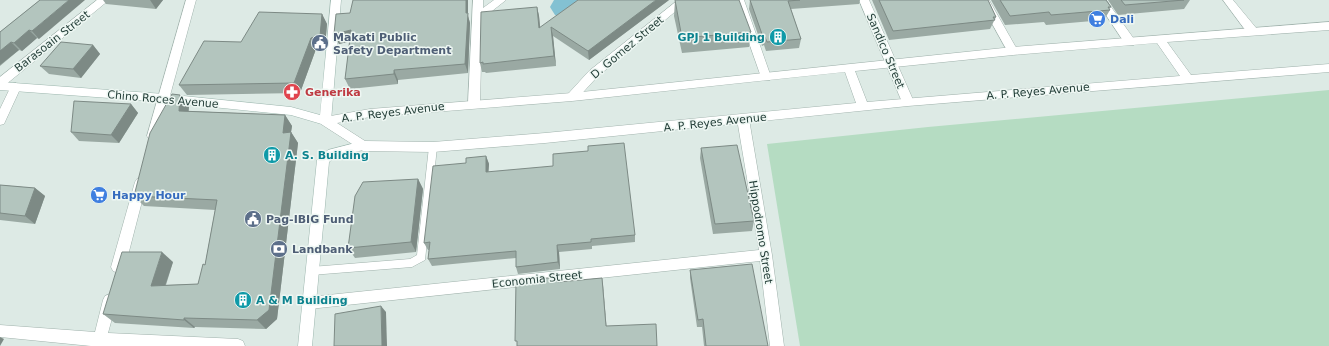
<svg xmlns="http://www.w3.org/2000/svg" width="1329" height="346" font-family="'DejaVu Sans',sans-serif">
<rect width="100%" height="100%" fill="#ddeae5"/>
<polygon fill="#b5dcc2" points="1329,90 1329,346 800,346 767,144 928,127"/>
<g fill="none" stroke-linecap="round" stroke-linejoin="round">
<path fill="#83c1d2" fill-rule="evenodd" d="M554 0H595C585 16 573 20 555 15L550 7Z"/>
<defs>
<polygon id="service" points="433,144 437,147 425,260 412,267 311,275 308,274 306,271 308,268 311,267 410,259 417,255 429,147"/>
<g id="minor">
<polygon points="97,0 109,0 4,86 0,87 0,77"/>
<polygon points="186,0 196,0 159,136 157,139 149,139 147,136"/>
<polygon points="473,0 483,0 483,8 494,0 506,0 482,19 480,104 474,108 468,104"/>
<polygon points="678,0 689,0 597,77 576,100 568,100 566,97 568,94 589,71"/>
<polygon points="734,0 744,0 771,77 770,80 762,80 761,77"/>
<polygon points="859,0 869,0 914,102 912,105 904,105 902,102"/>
<polygon points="979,0 989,0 1018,51 1017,54 1009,54"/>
<polygon points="1096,0 1106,0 1134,39 1135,42 1134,45 1126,45"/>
<polygon points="1223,0 1233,0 1257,29 1258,32 1257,35 1249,35"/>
<polygon points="16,83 21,87 4,124 0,125 0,109 12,84"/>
<polygon points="743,115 747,116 749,119 772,255 784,346 770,346 760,261 309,309 304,307 302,303 304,299 309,297 759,250 737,119 739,116"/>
<polygon points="141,177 145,179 147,182 125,267 123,271 118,273 113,271 111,267 135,182 137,179"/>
<polygon points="110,294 115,296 117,300 108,333 238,339 243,341 245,346 91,346 0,337 0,325 95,332 103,300 105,296"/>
</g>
<path id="tertiary" d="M1329 22V30L1167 42 1191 75 1329 64V72L908 106 545 143 433 152 363 151 321 124 319 121 321 118 325 117 370 109 572 93 1013 47ZM1157 43 1180 76 867 102 855 71 1013 55ZM845 72 856 103 545 133 433 142 365 141 337 123 370 117 572 101Z"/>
<g id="secondary">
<polygon points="331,0 341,0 331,121 329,124 325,125 291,115 164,102 0,90 0,82 164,94 291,107 320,115"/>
<polygon points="363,141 367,143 369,146 367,149 335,157 329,162 312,346 298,346 317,160 328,150"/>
</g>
</defs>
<use href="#service" stroke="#a0b2ac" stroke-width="1"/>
<use href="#minor" stroke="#a0b2ac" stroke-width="1"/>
<use href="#tertiary" stroke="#a0b2ac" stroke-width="1"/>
<use href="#secondary" stroke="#9cb6ae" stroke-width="1"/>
<use href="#service" fill="#fff" fill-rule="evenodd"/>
<use href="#minor" fill="#fff" fill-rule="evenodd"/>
<use href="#tertiary" fill="#fff" fill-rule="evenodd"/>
<use href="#secondary" fill="#fff" fill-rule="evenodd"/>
</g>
<g fill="#9aa9a3">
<polygon points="40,0 39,39 37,38 22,51 19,50 0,66 0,32"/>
<polygon points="103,0 163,0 156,9 106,4"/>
<polygon points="669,0 589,60 553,36 556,66 486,73 485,72 482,72 480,63 537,7 539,16 540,27"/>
<polygon points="675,0 751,32 749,47 682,53 674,16"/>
<polygon points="750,0 860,0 859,4 791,9 801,39 799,48 766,51 764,45 762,46 749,9"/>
<polygon points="872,0 988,0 996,17 990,29 889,40"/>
<polygon points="991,0 1106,0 1111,7 1109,9 1110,10 1104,20 1046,25 1044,22 1005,25"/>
<polygon points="1108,0 1190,0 1184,9 1118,15"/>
<polygon points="322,14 327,24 325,47 316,49 300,93 187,95 179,85 241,42"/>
<polygon points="468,16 470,23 468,73 398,80 398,84 350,89 345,79 350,41 339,44 334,34"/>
<polygon points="93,45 100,54 81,78 49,74 40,66"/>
<polygon points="180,95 189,106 188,111 285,115 292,126 291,132 298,143 277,319 266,329 195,327 194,328 115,323 103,314 173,262 166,285 198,284 205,265 215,210 144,206 134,196"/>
<polygon points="131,104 138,113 119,143 79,141 71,132"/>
<polygon points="701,148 754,221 752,231 713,234 700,158"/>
<polygon points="486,156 489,164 488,172 635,235 635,242 592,246 592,249 559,252 560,269 518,274 516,267 516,258 432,266 428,259 429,250 428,250 424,243 466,163"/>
<polygon points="418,179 423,189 416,252 355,258 348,248"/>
<polygon points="0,185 35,188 45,196 35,224 0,220"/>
<polygon points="690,270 768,346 704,346 702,327 697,327 690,278"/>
</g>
<g fill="#7d8a85">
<polygon points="69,0 85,0 39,39 32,31"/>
<polygon points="150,0 163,0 156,9"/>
<polygon points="466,0 468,0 468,16 470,23 468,73 465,64"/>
<polygon points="656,0 669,0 589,60 588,51"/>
<polygon points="537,7 539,16 541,37 539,28"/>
<polygon points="322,14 327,24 325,47 316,49 300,93 294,83 311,38"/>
<polygon points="551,27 553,36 556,66 554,56"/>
<polygon points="29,30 37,38 22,51 14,43"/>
<polygon points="351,30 356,40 339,44 334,34"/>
<polygon points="11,42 19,50 0,65 0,51"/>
<polygon points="93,45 100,54 81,78 73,69"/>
<polygon points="394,70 398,80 398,84 394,74"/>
<polygon points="180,95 189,106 188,122 179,111"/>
<polygon points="131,104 138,113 119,143 111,135"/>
<polygon points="285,115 292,126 291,132 298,143 277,319 266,329 257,320"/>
<polygon points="486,156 489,164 488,180 486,172"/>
<polygon points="418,179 423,189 416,252 411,242"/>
<polygon points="35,188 45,196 35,224 25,216"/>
<polygon points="557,245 559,252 560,269 558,262"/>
<polygon points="162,252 173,262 162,295 151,286"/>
<polygon points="602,278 603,285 607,333 606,326"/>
<polygon points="381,306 386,312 387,346 382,346"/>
<polygon points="184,318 195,327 194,328 184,320"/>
<polygon points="0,337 4,339 0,346"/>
</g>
<g fill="#b3c5be" stroke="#7d8a85">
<polygon points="40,0 69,0 32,31 29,30 14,43 11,42 0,51 0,32"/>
<polygon points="353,0 466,0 466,13 468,13 465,64 394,70 394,74 345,79 351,30 334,34 336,14 350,13"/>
<polygon points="578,0 656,0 588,51 551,27 554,56 483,64 483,62 480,63 481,12 537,7 539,28"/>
<polygon points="675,0 739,0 751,32 682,38"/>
<polygon points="750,0 800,0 788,1 801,39 767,42 765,37 763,37"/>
<polygon points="879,0 988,0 996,17 993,17 995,20 893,31"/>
<polygon points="1000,0 1106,0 1111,7 1108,7 1110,10 1051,15 1049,12 1010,16"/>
<polygon points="1121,0 1184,0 1125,5"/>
<polygon points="259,12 322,14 320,36 311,38 294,83 179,85 204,41 241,42"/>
<polygon points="61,42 93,45 73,69 40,66"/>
<polygon points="172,94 180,95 179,111 285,115 283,133 291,132 269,310 257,320 184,318 184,320 103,314 122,252 162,252 151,286 198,284 203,264 205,265 217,200 134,196 150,133"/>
<polygon points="74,101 131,104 111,135 71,132"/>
<polygon points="624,143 635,235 591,239 591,242 557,245 558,262 516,267 516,251 428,259 430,242 424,243 433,166 466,163 466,158 486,156 486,172 553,166 553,154 588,151 588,146"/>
<polygon points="737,145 754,221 715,224 701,148"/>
<polygon points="418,179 411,242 348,248 355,196 363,182"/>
<polygon points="0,185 35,188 25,216 0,213"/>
<polygon points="752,264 768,346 706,346 703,319 698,320 690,270"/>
<polygon points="558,277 558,282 602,278 606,326 656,324 657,346 517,346 517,341 515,341 516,281"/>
<polygon points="381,306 382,346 334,346 335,314"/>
</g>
<defs>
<symbol id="supermarket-disc" viewBox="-11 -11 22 22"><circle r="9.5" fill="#3f7fe0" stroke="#eef7f3"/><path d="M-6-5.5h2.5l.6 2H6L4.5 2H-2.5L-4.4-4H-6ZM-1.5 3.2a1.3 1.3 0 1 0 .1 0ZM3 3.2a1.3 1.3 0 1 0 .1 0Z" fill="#fff"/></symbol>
<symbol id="building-disc" viewBox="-11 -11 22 22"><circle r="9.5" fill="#0f9aa8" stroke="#eef7f3"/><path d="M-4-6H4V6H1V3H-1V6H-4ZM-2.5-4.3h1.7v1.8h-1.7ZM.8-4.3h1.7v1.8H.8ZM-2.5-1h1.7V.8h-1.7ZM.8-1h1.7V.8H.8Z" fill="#fff"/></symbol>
<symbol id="civic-disc" viewBox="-11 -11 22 22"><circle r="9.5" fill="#5c6f8a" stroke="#eef7f3"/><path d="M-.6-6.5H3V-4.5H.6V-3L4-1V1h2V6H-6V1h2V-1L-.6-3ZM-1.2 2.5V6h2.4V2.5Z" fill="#fff"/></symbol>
<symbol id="pharmacy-disc" viewBox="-11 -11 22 22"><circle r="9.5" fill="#e0444e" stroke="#eef7f3"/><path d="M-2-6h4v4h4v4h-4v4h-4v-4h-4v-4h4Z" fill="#fff"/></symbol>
<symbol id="bank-disc" viewBox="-11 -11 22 22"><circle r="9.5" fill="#5c6f8a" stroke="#eef7f3"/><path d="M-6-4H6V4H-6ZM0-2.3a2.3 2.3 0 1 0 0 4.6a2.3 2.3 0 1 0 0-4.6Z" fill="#fff"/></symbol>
</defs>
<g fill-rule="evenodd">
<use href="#supermarket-disc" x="1087" y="9" width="20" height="20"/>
<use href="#building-disc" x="768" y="27" width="20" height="20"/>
<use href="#civic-disc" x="310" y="33" width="20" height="20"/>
<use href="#pharmacy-disc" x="282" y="82" width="20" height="20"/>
<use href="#building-disc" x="262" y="145" width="20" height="20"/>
<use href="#supermarket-disc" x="89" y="185" width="20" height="20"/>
<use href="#civic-disc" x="243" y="209" width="20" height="20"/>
<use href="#bank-disc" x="269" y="239" width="20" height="20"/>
<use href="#building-disc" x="233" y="290" width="20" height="20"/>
</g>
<g text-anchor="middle" stroke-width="3" stroke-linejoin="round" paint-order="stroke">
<g font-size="11" font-weight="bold" fill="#366cbe" stroke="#eef7f3" text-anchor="start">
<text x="1110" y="23">Dali</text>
<text x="112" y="199">Happy Hour</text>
</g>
<g font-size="11" font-weight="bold" fill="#4e5e75" stroke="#eef7f3" text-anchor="start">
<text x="333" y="41">Makati Public<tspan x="333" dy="13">Safety Department</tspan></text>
<text x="266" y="223">Pag-IBIG Fund</text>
<text x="292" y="253">Landbank</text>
</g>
<g font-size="11" font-weight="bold" fill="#0d838f" stroke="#eef7f3" text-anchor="start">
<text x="765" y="41" text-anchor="end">GPJ 1 Building</text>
<text x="285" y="159">A. S. Building</text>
<text x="256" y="304">A &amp; M Building</text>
</g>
<g font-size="11" fill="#1f3a34" stroke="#eef7f3">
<text transform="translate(52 41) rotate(-38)" y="4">Barasoain Street</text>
<text transform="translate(627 47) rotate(-40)" y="4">D. Gomez Street</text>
<text transform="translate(886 51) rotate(67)" y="4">Sandico Street</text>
<text transform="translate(1038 91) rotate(-5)" y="4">A. P. Reyes Avenue</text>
<text transform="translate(163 99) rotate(5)" y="4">Chino Roces Avenue</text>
<text transform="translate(393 112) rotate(-7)" y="4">A. P. Reyes Avenue</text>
<text transform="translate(715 122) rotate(-6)" y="4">A. P. Reyes Avenue</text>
<text transform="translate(761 232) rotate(81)" y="4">Hippodromo Street</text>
<text transform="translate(537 279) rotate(-6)" y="4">Economia Street</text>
</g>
<g font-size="11" font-weight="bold" fill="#be3a42" stroke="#eef7f3" text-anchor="start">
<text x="305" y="96">Generika</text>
</g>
</g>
</svg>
